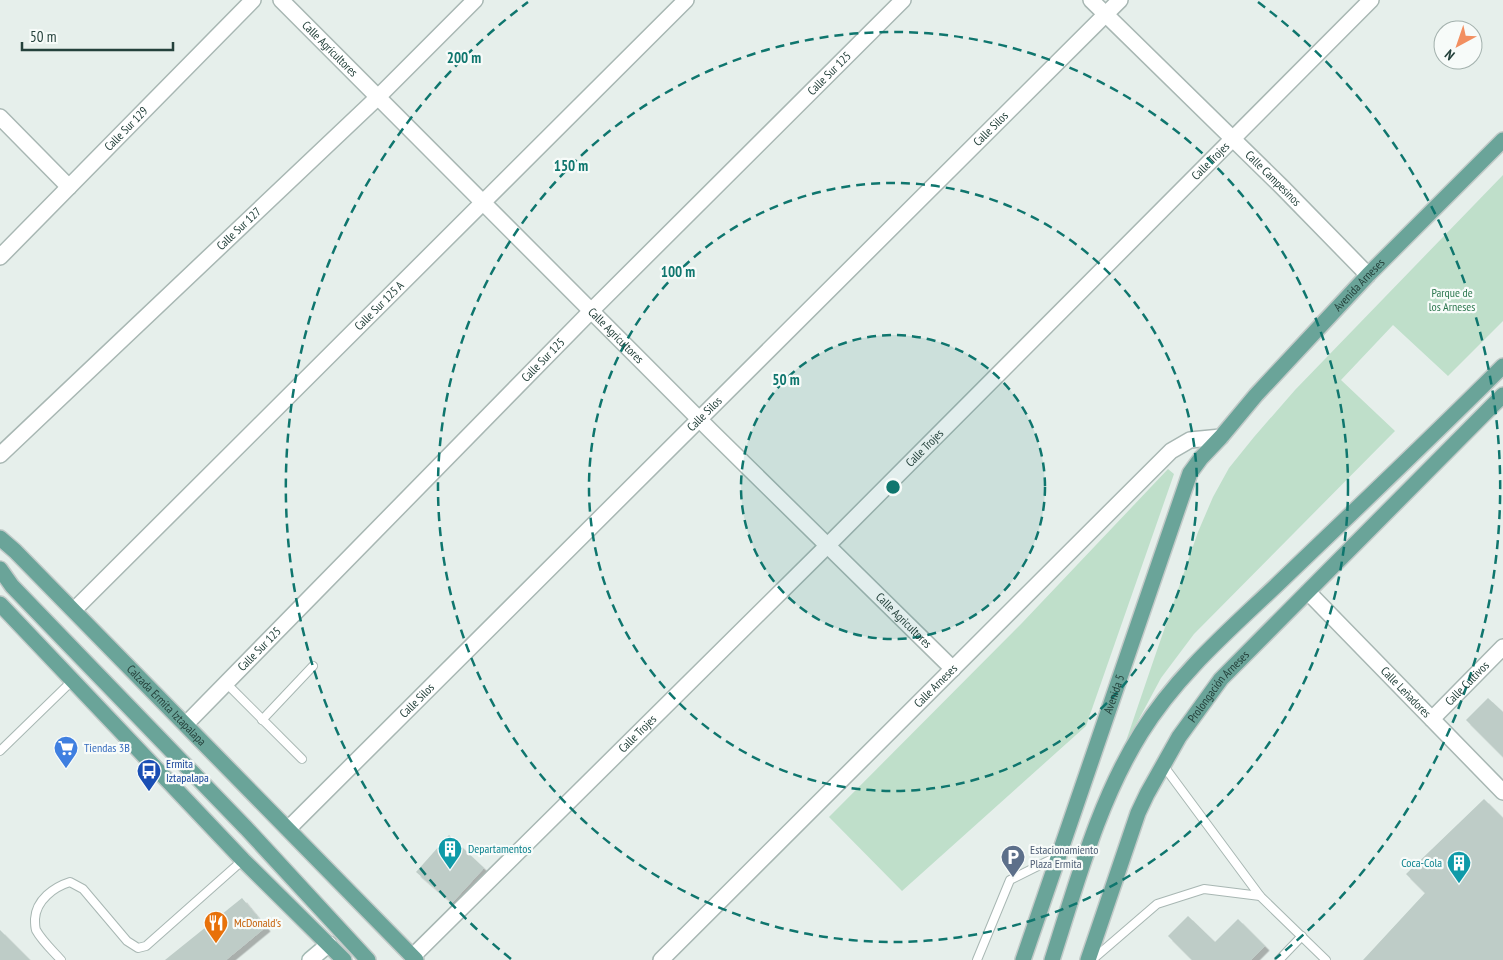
<svg xmlns="http://www.w3.org/2000/svg" width="1503" height="960" font-family="'PT Sans Narrow',sans-serif">
<defs>
<filter id="shadow"><feDropShadow dx="4.5" dy="4.5" stdDeviation="0" flood-color="#0004"/></filter>
</defs>
<rect width="100%" height="100%" fill="#e6efeb"/>
<g fill="#bfdfca">
<polygon points="1503,175 1503,321 1448,376 1393,325 1341,380 1395,431 1194,634 1161,678 1124,747 1155,656 1198,532 1213,497 1229,468 1254,437 1295,390"/>
<polygon points="1168,469 1174,474 1086,726 902,891 829,817 1022,623"/>
</g>
<g fill="#beccc7" filter="url(#shadow)">
<polygon points="1488,698 1503,712 1503,757 1466,720"/>
<polygon points="1484,799 1503,818 1503,960 1363,960 1425,893 1406,874"/>
<polygon points="449,835 484,868 452,903 416,872"/>
<polygon points="242,898 266,927 226,960 165,960"/>
<polygon points="1188,916 1215,942 1238,919 1265,946 1251,960 1192,960 1168,936"/>
<polygon points="0,930 30,960 0,960"/>
</g>
<g fill="none" stroke-linecap="round" stroke-linejoin="round">
<defs>
<g id="service">
<polyline points="226,683 302,759"/>
<polyline points="262,720 313,666"/>
<polyline points="0,751 73,680"/>
<polyline points="1163,765 1260,896 1326,960"/>
<path d="M61 960C53 951 42 941 36 930 35 927 35 922 35 919 36 900 54 887 70 882L83 889 127 941 138 948 146 946 243 860"/>
<polyline points="977,960 1010,880 1056,857"/>
<polyline points="1092,960 1157,904 1204,889 1260,896"/>
<polyline points="1279,960 1302,936"/>
</g>
<g id="minor">
<path id="s1" d="M281 0 712 432 953 669"/>
<path id="s2" d="M1091 0 1282 187 1368 275"/>
<polyline points="0,117 69,187"/>
<path id="s3" d="M0 257 253 0"/>
<path id="s4" d="M0 455 378 97 475 0"/>
<path id="s5" d="M1308 592 1503 792"/>
<path id="s6" d="M74 610 686 0"/>
<path id="s7" d="M1432 719 1503 647"/>
<path id="s8" d="M186 724 592 310 903 0"/>
<path id="s9" d="M288 829 1120 0"/>
<path id="s10" d="M413 956 827 546 1371 0"/>
<path id="s11" d="M661 960 1171 451 1190 440 1221 437"/>
</g>
<polyline id="secondary" points="310,960 329,944"/>
<g id="primary">
<path id="s12" d="M0 538 15 551 416 960"/>
<polyline points="0,569 12,586 246,828 368,960"/>
<polyline points="0,604 243,860 344,960"/>
<path id="s13" d="M1023 960 1190 473 1201 458 1221 437 1256 395 1368 275 1503 140"/>
<path d="M1052 960C1077 883 1098 802 1141 733 1178 673 1233 627 1283 579 1357 508 1431 438 1503 366"/>
<path id="s14" d="M1088 960 1138 813 1147 794 1179 737 1221 679 1503 395"/>
</g>
</defs>
<use href="#service" stroke="#a8b7b3" stroke-width="10"/>
<use href="#minor" stroke="#a8b7b3" stroke-width="18"/>
<use href="#secondary" stroke="#a4bab4" stroke-width="18"/>
<use href="#primary" stroke="#c2cac8" stroke-width="18"/>
<use href="#service" stroke="#fff" stroke-width="8"/>
<use href="#minor" stroke="#fff" stroke-width="15"/>
<use href="#secondary" stroke="#fff" stroke-width="15"/>
<use href="#primary" stroke="#6aa499" stroke-width="15"/>
</g>
<circle cx="893" cy="487" r="152" fill="#0f766e" fill-opacity=".12"/>
<g fill="none" stroke="#0f766e" stroke-width="2.5" stroke-dasharray="9 6">
<circle cx="893" cy="487" r="152"/>
<circle cx="893" cy="487" r="304"/>
<circle cx="893" cy="487" r="455"/>
<path d="M511 959A607 607 0 0 1 528 2M1258 2A607 607 0 0 1 1275 959"/>
</g>
<defs>
<symbol id="supermarket-pin" viewBox="-11 -11 22 30"><path d="M0 17L-7.5 6A9.5 9.5 0 1 1 7.5 6Z" fill="#3f7fe0" stroke="#f7fbf9"/><path d="M-6-5.5h2.5l.6 2H6L4.5 2H-2.5L-4.4-4H-6ZM-1.5 3.2a1.3 1.3 0 1 0 .1 0ZM3 3.2a1.3 1.3 0 1 0 .1 0Z" fill="#fff"/></symbol>
<symbol id="bus-pin" viewBox="-11 -11 22 30"><path d="M0 17L-7.5 6A9.5 9.5 0 1 1 7.5 6Z" fill="#1a4fb4" stroke="#f7fbf9"/><path d="M-5-6H5V4H4V6H2V4H-2V6H-4V4H-5ZM-3.5-4V0h7V-4ZM-3.5 1.2v1.5H-2V1.2ZM2 1.2v1.5H3.5V1.2Z" fill="#fff"/></symbol>
<symbol id="building-pin" viewBox="-11 -11 22 30"><path d="M0 17L-7.5 6A9.5 9.5 0 1 1 7.5 6Z" fill="#0f9aa8" stroke="#f7fbf9"/><path d="M-4-6H4V6H1V3H-1V6H-4ZM-2.5-4.3h1.7v1.8h-1.7ZM.8-4.3h1.7v1.8H.8ZM-2.5-1h1.7V.8h-1.7ZM.8-1h1.7V.8H.8Z" fill="#fff"/></symbol>
<symbol id="parking-pin" viewBox="-11 -11 22 30"><path d="M0 17L-7.5 6A9.5 9.5 0 1 1 7.5 6Z" fill="#5c6f8a" stroke="#f7fbf9"/><path d="M-3.5-5.5H1a3.5 3.5 0 0 1 0 7H-1V5.5H-3.5ZM-1-3.4V-.6H.8a1.4 1.4 0 0 0 0-2.8Z" fill="#fff"/></symbol>
<symbol id="restaurant-pin" viewBox="-11 -11 22 30"><path d="M0 17L-7.5 6A9.5 9.5 0 1 1 7.5 6Z" fill="#e8710a" stroke="#f7fbf9"/><path d="M-5-6h1v4h1v-4h1v4h1v-4h1v5L-1.5 .5V6h-2V.5L-5-1ZM5-6V6H3V1.5H1.5Q1.5-4 5-6Z" fill="#fff"/></symbol>
</defs>
<g fill-rule="evenodd">
<use href="#supermarket-pin" x="52" y="734" width="28" height="38"/>
<use href="#bus-pin" x="135" y="757" width="28" height="38"/>
<use href="#building-pin" x="436" y="835" width="28" height="38"/>
<use href="#parking-pin" x="999" y="843" width="28" height="38"/>
<use href="#building-pin" x="1445" y="849" width="28" height="38"/>
<use href="#restaurant-pin" x="202" y="909" width="28" height="38"/>
</g>
<g text-anchor="middle" stroke-width="4.5" stroke-linejoin="round" paint-order="stroke">
<g font-size="12" fill="#24413b" stroke="#f7fbf9">
<text dy="4" stroke="none"><textPath href="#s1" startOffset="69">Calle Agricultores</textPath></text>
<text dy="4" stroke="none"><textPath href="#s8" startOffset="915">Calle Sur 125</textPath></text>
<text dy="4" stroke="none"><textPath href="#s3" startOffset="180">Calle Sur 129</textPath></text>
<text dy="4" stroke="none"><textPath href="#s9" startOffset="992">Calle Silos</textPath></text>
<text dy="4" stroke="none"><textPath href="#s10" startOffset="1126">Calle Trojes</textPath></text>
<text dy="4" stroke="none"><textPath href="#s2" startOffset="255">Calle Campesinos</textPath></text>
<text dy="4" stroke="none"><textPath href="#s4" startOffset="329">Calle Sur 127</textPath></text>
<text dy="4" stroke="none"><textPath href="#s13" startOffset="768">Avenida Arneses</textPath></text>
<text dy="4" stroke="none"><textPath href="#s6" startOffset="431">Calle Sur 125 A</textPath></text>
<text dy="4" stroke="none"><textPath href="#s1" startOffset="474">Calle Agricultores</textPath></text>
<text dy="4" stroke="none"><textPath href="#s8" startOffset="510">Calle Sur 125</textPath></text>
<text dy="4" stroke="none"><textPath href="#s9" startOffset="588">Calle Silos</textPath></text>
<text dy="4" stroke="none"><textPath href="#s10" startOffset="721">Calle Trojes</textPath></text>
<text dy="4" stroke="none"><textPath href="#s1" startOffset="879">Calle Agricultores</textPath></text>
<text dy="4" stroke="none"><textPath href="#s8" startOffset="105">Calle Sur 125</textPath></text>
<text dy="4" stroke="none"><textPath href="#s7" startOffset="50">Calle Cultivos</textPath></text>
<text dy="4" stroke="none"><textPath href="#s11" startOffset="388">Calle Arneses</textPath></text>
<text dy="4" stroke="none"><textPath href="#s14" startOffset="306">Prolongación Arneses</textPath></text>
<text dy="4" stroke="none"><textPath href="#s5" startOffset="140">Calle Leñadores</textPath></text>
<text dy="4" stroke="none"><textPath href="#s13" startOffset="281">Avenida 5</textPath></text>
<text dy="4" stroke="none"><textPath href="#s9" startOffset="182">Calle Silos</textPath></text>
<text dy="4" stroke="none"><textPath href="#s12" startOffset="236">Calzada Ermita Iztapalapa</textPath></text>
<text dy="4" stroke="none"><textPath href="#s10" startOffset="316">Calle Trojes</textPath></text>
</g>
<g font-size="12" fill="#2e7850" stroke="#f7fbf9">
<text x="1452" y="297">Parque de<tspan x="1452" dy="14">los Arneses</tspan></text>
</g>
<g font-size="12" fill="#366cbe" stroke="#f7fbf9" text-anchor="start">
<text x="84" y="752">Tiendas 3B</text>
</g>
<g font-size="12" fill="#164399" stroke="#f7fbf9" text-anchor="start">
<text x="166" y="768">Ermita<tspan x="166" dy="14">Iztapalapa</tspan></text>
</g>
<g font-size="12" fill="#0d838f" stroke="#f7fbf9" text-anchor="start">
<text x="468" y="853">Departamentos</text>
<text x="1442" y="867" text-anchor="end">Coca-Cola</text>
</g>
<g font-size="12" fill="#4e5e75" stroke="#f7fbf9" text-anchor="start">
<text x="1030" y="854">Estacionamiento<tspan x="1030" dy="14">Plaza Ermita</tspan></text>
</g>
<g font-size="12" fill="#c56008" stroke="#f7fbf9" text-anchor="start">
<text x="234" y="927">McDonald's</text>
</g>
</g>
<circle cx="893" cy="487" r="8" fill="#0f766e" stroke="#f7fbf9" stroke-width="2.5"/>
<g font-size="15" text-anchor="middle" font-weight="bold" fill="#0f766e" stroke="#f7fbf9" stroke-width="4.5" stroke-linejoin="round" paint-order="stroke">
<text x="464" y="63">200 m</text>
<text x="571" y="171">150 m</text>
<text x="678" y="277">100 m</text>
<text x="786" y="385">50 m</text>
</g>
<g transform="translate(1458 45) rotate(220)"><circle r="24" fill="#f7fbf9" stroke="#a3b1ad"/>
<path d="M0-4L9 19L0 12L-9 19Z" fill="#f28f60"/>
<text y="-8" font-size="14" font-weight="bold" text-anchor="middle" fill="#24413b">N</text>
</g>
<path d="M22 42v8h151v-8" fill="none" stroke="#24413b" stroke-width="2.5"/>
<text x="30" y="42" font-size="15" fill="#24413b" stroke="#f7fbf9" stroke-width="4" paint-order="stroke">50 m</text>
</svg>
